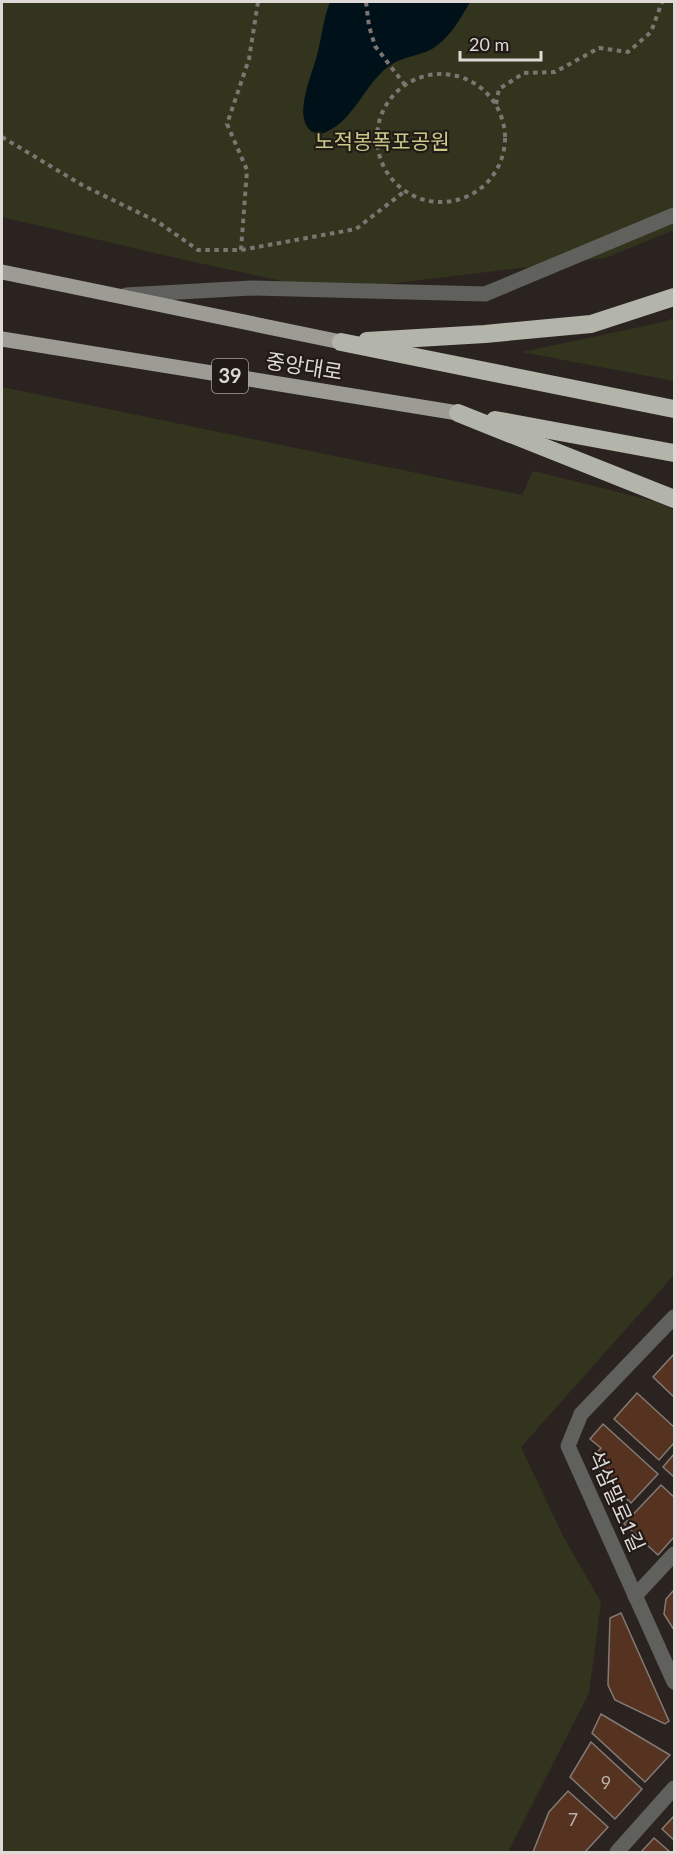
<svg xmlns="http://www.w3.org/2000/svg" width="676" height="1854" font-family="Lato,'Noto Sans KR',sans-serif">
<rect width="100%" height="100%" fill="#2b231f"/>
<g fill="#33341d">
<polygon points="2,2 674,2 674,230 605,258 328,291 176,258 2,217"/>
<polygon points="674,318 674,381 522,352 663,322"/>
<polygon points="2,387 522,495 533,471 654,501 674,510 674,1275 521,1447 563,1536 601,1602 589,1693 508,1852 2,1852"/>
</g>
<path fill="#001119" d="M330 2H470C461 18 448 41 430 50 413 58 400 56 384 70 363 89 353 120 326 132 322 134 317 134 313 132 291 119 313 73 317 55 322 37 323 19 330 2Z"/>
<g fill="#563320" stroke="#837a75" stroke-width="1.5">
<polygon points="674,1354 674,1397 653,1377"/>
<polygon points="637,1393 674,1427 674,1443 659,1460 614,1419"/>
<polygon points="603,1424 658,1474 631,1503 599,1473 603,1468 592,1458 601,1448 590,1439"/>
<polygon points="674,1454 674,1477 663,1467"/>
<polygon points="661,1485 674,1497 674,1537 658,1555 624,1524"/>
<polygon points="674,1590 674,1630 664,1614 666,1599"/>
<polygon points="621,1613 669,1721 665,1724 615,1700 608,1685 610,1618"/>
<polygon points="601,1714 670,1755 645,1782 592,1733"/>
<polygon points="591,1742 642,1789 615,1819 570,1777"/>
<polygon points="568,1791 608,1827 585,1852 533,1852 549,1812"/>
<polygon points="674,1816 674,1840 662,1829"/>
<polygon points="654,1838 670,1852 641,1852"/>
</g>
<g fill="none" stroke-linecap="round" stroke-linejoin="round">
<g stroke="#7c7572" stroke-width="4" stroke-dasharray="4.5 4.5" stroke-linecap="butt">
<polyline points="366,2 369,26 375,46 405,85"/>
<circle cx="441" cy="138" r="64"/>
<polyline points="496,104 499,89 524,73 555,72 599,48 628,52 651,32 662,2"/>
<polyline points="2,137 82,185 158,222 198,250 241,250 356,229 405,191"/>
<polyline points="241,250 247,170 227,124 249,59 258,2"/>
</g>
<g stroke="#60615d" stroke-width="15">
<polyline points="126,295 251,288 485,294 674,215"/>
<polyline points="674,1317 581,1414 568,1446 674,1682"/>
<polyline points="635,1596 674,1554"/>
<polyline points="617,1852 674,1788"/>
</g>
<g stroke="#9c9c94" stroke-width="15">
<polyline points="2,272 341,342"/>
<polyline points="2,339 458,413"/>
</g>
<g stroke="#b3b4aa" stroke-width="18">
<polyline points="367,341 485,334 591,324 674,297"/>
<polyline points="341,342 674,409"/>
<polyline points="458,413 674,499"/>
<polyline points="495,420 674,453"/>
</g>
</g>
<g text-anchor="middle" stroke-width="4.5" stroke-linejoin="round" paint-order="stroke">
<g font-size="18" fill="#bcb0a8">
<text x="606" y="1789">9</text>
<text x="573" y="1826">7</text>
</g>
<rect fill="#211a16" stroke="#a5a09c" stroke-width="1.5" x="212" y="359" width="36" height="34" rx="4.5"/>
<g font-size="20" font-weight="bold" fill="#ded9d6">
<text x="230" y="383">39</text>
</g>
<g font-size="21" fill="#c7cb87" stroke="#211a16">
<text x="382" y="149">노적봉폭포공원</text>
</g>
<g font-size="21" fill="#ded9d6" stroke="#211a16">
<text transform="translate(304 367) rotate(9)" y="7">중앙대로</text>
<text transform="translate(616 1501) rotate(66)" y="7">석삼말로1길</text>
</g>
</g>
<rect width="676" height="1854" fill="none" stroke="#ded9d6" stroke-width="6"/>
<path d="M460 51v9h81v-9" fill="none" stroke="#ded9d6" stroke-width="3"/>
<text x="469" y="51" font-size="18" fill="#ded9d6" stroke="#211a16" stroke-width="4.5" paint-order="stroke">20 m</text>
</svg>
